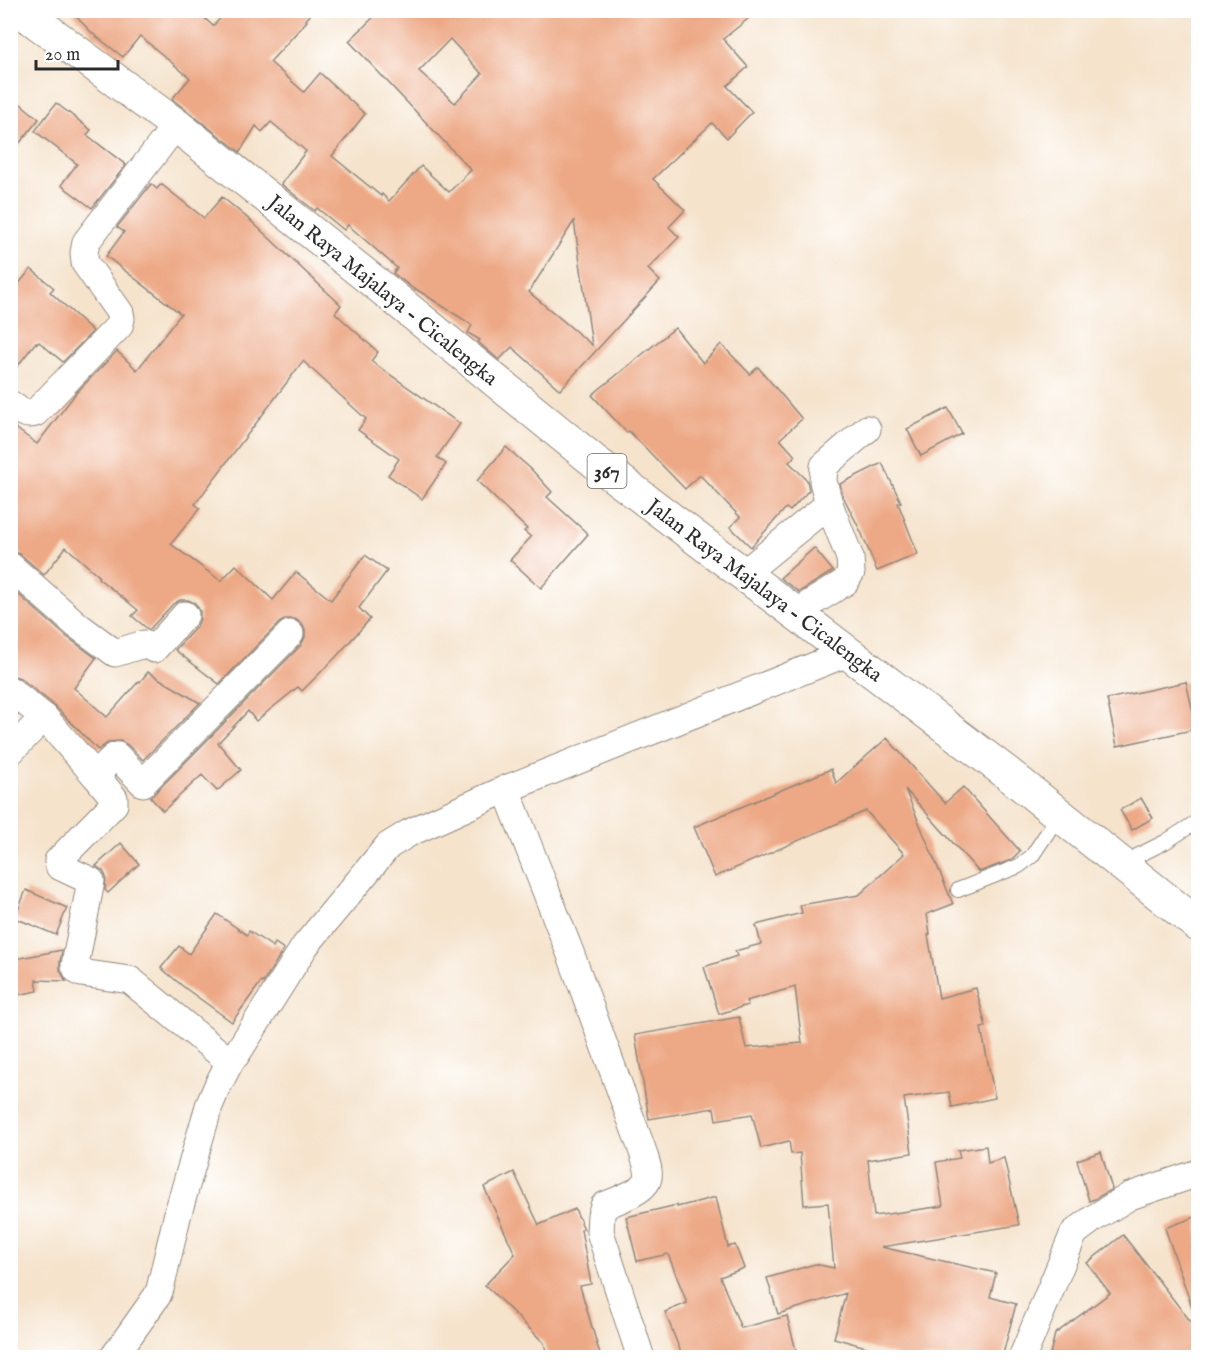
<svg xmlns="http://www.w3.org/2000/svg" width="1209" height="1368" font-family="'IM FELL English',serif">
<rect width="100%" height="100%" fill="#fff"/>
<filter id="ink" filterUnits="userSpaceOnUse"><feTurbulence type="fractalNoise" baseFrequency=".0167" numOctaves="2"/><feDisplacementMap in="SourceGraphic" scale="12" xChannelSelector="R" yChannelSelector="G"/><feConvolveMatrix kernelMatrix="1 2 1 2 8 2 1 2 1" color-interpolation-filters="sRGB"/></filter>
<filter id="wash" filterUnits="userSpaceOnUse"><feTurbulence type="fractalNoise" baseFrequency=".008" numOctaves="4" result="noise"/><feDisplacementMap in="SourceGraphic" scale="24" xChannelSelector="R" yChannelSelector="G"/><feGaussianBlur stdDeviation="1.35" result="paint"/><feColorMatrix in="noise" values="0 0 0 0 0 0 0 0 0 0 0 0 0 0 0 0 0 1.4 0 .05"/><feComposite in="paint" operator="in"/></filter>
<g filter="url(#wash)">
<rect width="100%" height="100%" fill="#f5e3cc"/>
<g id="blocks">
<g fill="#eda885" fill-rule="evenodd">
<path d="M70 10H196L213 26 228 10H314L306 20 307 21 270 62 304 92 320 73 365 114 332 156 381 196 382 194 389 201 421 166 449 192 471 170 349 41 381 10H759L723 39 748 67 727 86 752 112 727 138 712 123 653 179 685 210 669 227 679 237 648 269 660 281 560 390 512 347 499 360 478 342 480 340 468 333 472 325 416 289 415 290 393 273 397 268 348 225 344 230 317 208 315 211 281 184 306 151 271 122 262 132 256 126 240 152 172 99 190 78 140 36 123 57 92 33ZM450 39 482 74 455 103 419 71ZM574 221 592 345 529 292Z"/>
<polygon points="10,95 39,119 10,155"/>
<polygon points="56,103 91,130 87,135 126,165 92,208 61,185 77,164 35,131"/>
<polygon points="151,184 157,189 161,184 204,218 222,197 251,221 341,305 335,313 378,352 371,361 460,424 437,457 446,464 422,499 388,475 399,459 358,430 366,419 303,361 195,504 200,508 171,544 221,581 236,565 273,600 296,572 331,600 365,555 387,571 359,608 370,619 336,657 302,691 298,687 256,721 248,711 218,743 241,770 217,791 202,775 163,811 150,797 154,794 301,645 305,637 305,629 301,623 295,619 286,619 279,623 219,684 175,650 197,626 200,619 200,611 195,603 188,600 180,600 173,604 149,630 132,616 138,610 98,578 99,576 66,547 44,575 20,554 10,551 10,424 37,444 76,393 117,351 137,370 181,314 106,256 124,232 117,227"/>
<polygon points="31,269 54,288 50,292 93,331 63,362 39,342 37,344 36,342 10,376 10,294"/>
<polygon points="675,328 703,363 721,344 750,374 758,367 802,419 780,439 795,456 789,462 807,480 809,490 790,511 786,508 751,547 730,527 740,517 700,475 685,489 629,431 627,433 592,395"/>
<polygon points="948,408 962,434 921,456 907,429"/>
<polygon points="506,447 531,469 552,492 547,497 588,534 541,588 510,560 531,537 524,531 527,529 477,481"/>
<polygon points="882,463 901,502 898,503 918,554 877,571 862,534 843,496 840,484"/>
<polygon points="814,548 833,571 799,592 780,578"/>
<polygon points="10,587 67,637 96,658 74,688 107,717 139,681 140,682 148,672 200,703 143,760 128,745 120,741 109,742 98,750 54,705 20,678 10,675"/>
<polygon points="1186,682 1197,729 1117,746 1107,699"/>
<polygon points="887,738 945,803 963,787 1020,851 1011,860 979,872 905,789 953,904 927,914 930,934 928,935 939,998 976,988 986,1027 981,1028 995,1098 952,1107 949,1092 904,1098 912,1153 868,1160 874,1216 943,1206 936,1162 960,1158 958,1150 986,1146 988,1163 1004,1158 1019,1225 881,1247 996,1273 990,1297 1016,1304 1002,1358 905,1358 834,1338 846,1293 778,1314 767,1278 815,1264 834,1268 828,1203 804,1205 800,1153 791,1154 789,1141 761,1148 752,1114 716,1120 714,1108 649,1119 635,1035 739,1017 746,1048 802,1043 795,987 746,1001 748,1005 719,1014 704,967 737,956 735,951 761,944 756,925 802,913 800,905 859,895 904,854 866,811 715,877 694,827 831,769 836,783"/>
<polygon points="1141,798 1153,818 1132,830 1120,810"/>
<polygon points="121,843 139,864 108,893 105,890 106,877 103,871 96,866"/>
<polygon points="26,890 67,908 56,935 15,918"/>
<polygon points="217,914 247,935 249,931 273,947 275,943 284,949 263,983 261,982 232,1022 185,988 161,968 179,946 189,954"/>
<polygon points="62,950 60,962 60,970 66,981 36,980 38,991 17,995 10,960"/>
<polygon points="1101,1152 1112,1189 1095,1199 1089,1201 1077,1160"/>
<polygon points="514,1172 539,1225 575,1209 584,1229 581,1230 591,1284 580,1286 601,1358 548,1358 544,1343 485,1285 515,1254 484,1187"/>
<polygon points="716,1197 728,1247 735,1245 744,1268 720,1277 741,1328 787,1316 797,1354 785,1358 683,1358 665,1312 687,1303 668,1254 637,1261 626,1217 677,1205 677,1207"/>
<polygon points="1198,1216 1198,1316 1195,1316 1165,1228"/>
<polygon points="1123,1235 1198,1331 1198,1358 1049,1358 1055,1334 1110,1293 1087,1263"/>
</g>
</g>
</g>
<g filter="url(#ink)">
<use href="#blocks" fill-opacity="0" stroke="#90877c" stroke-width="1.5"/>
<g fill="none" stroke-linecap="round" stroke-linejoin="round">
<defs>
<g id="service">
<polyline points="1123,863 1165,842 1198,821"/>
<polyline points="958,890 1019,866 1032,856 1059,815"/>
</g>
<g id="minor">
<path d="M10 404C18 409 25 417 35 413L119 326 121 319 120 313 85 263 84 253 86 242 176 125"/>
<polyline points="10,566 77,625 115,653 144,644 154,649 185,615"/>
<polyline points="743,574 829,504"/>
<polyline points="795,613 845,582 851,572 850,558 829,504 823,481 824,466 867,429"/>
<polyline points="10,690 44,717"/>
<polyline points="10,752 44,717 95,775 114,798 114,804 58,861 59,866 91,881 75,965 77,970 81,973 130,980 224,1057 236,1055 305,946 388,846 409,833 506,789 847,653"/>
<polyline points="95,775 114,757 117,756 143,783 290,634"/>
<path d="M506 789 571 955 643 1152C645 1160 651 1173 647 1181 642 1192 615 1201 604 1206L601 1215 600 1232 641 1358"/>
<polyline points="113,1358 157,1296 160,1289 178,1213 209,1106 218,1085 233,1056"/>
<polyline points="1022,1358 1074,1233 1094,1218 1130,1196 1198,1173"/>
</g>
<polyline id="primary" points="20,10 176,125 388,293 594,461 1007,773 1198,925"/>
</defs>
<use href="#service" stroke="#90877c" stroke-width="16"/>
<use href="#minor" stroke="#90877c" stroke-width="29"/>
<use href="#primary" stroke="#90877c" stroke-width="35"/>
<use href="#service" stroke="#fff" stroke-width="14"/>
<use href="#minor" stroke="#fff" stroke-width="27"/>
<use href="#primary" stroke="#fff" stroke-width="33"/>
</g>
</g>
<g text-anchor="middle" stroke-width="6" stroke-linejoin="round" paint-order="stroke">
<rect fill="#fff" stroke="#6b6b6b" stroke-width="1.5" x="587.5" y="454" width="39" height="34" rx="4.5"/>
<g font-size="20" font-weight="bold" fill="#2b2b2b">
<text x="607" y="478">367</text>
</g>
<g font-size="21" fill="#2b2b2b" stroke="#fff">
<text transform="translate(383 290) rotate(39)" y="7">Jalan Raya Majalaya - Cicalengka</text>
<text transform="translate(765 590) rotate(37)" y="7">Jalan Raya Majalaya - Cicalengka</text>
</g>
</g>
<rect width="1209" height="1368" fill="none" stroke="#fff" stroke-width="36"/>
<path d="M36 60v9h82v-9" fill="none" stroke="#2b2b2b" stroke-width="3"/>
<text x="45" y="60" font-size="18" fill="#2b2b2b" stroke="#ffffff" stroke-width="4.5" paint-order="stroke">20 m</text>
</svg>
